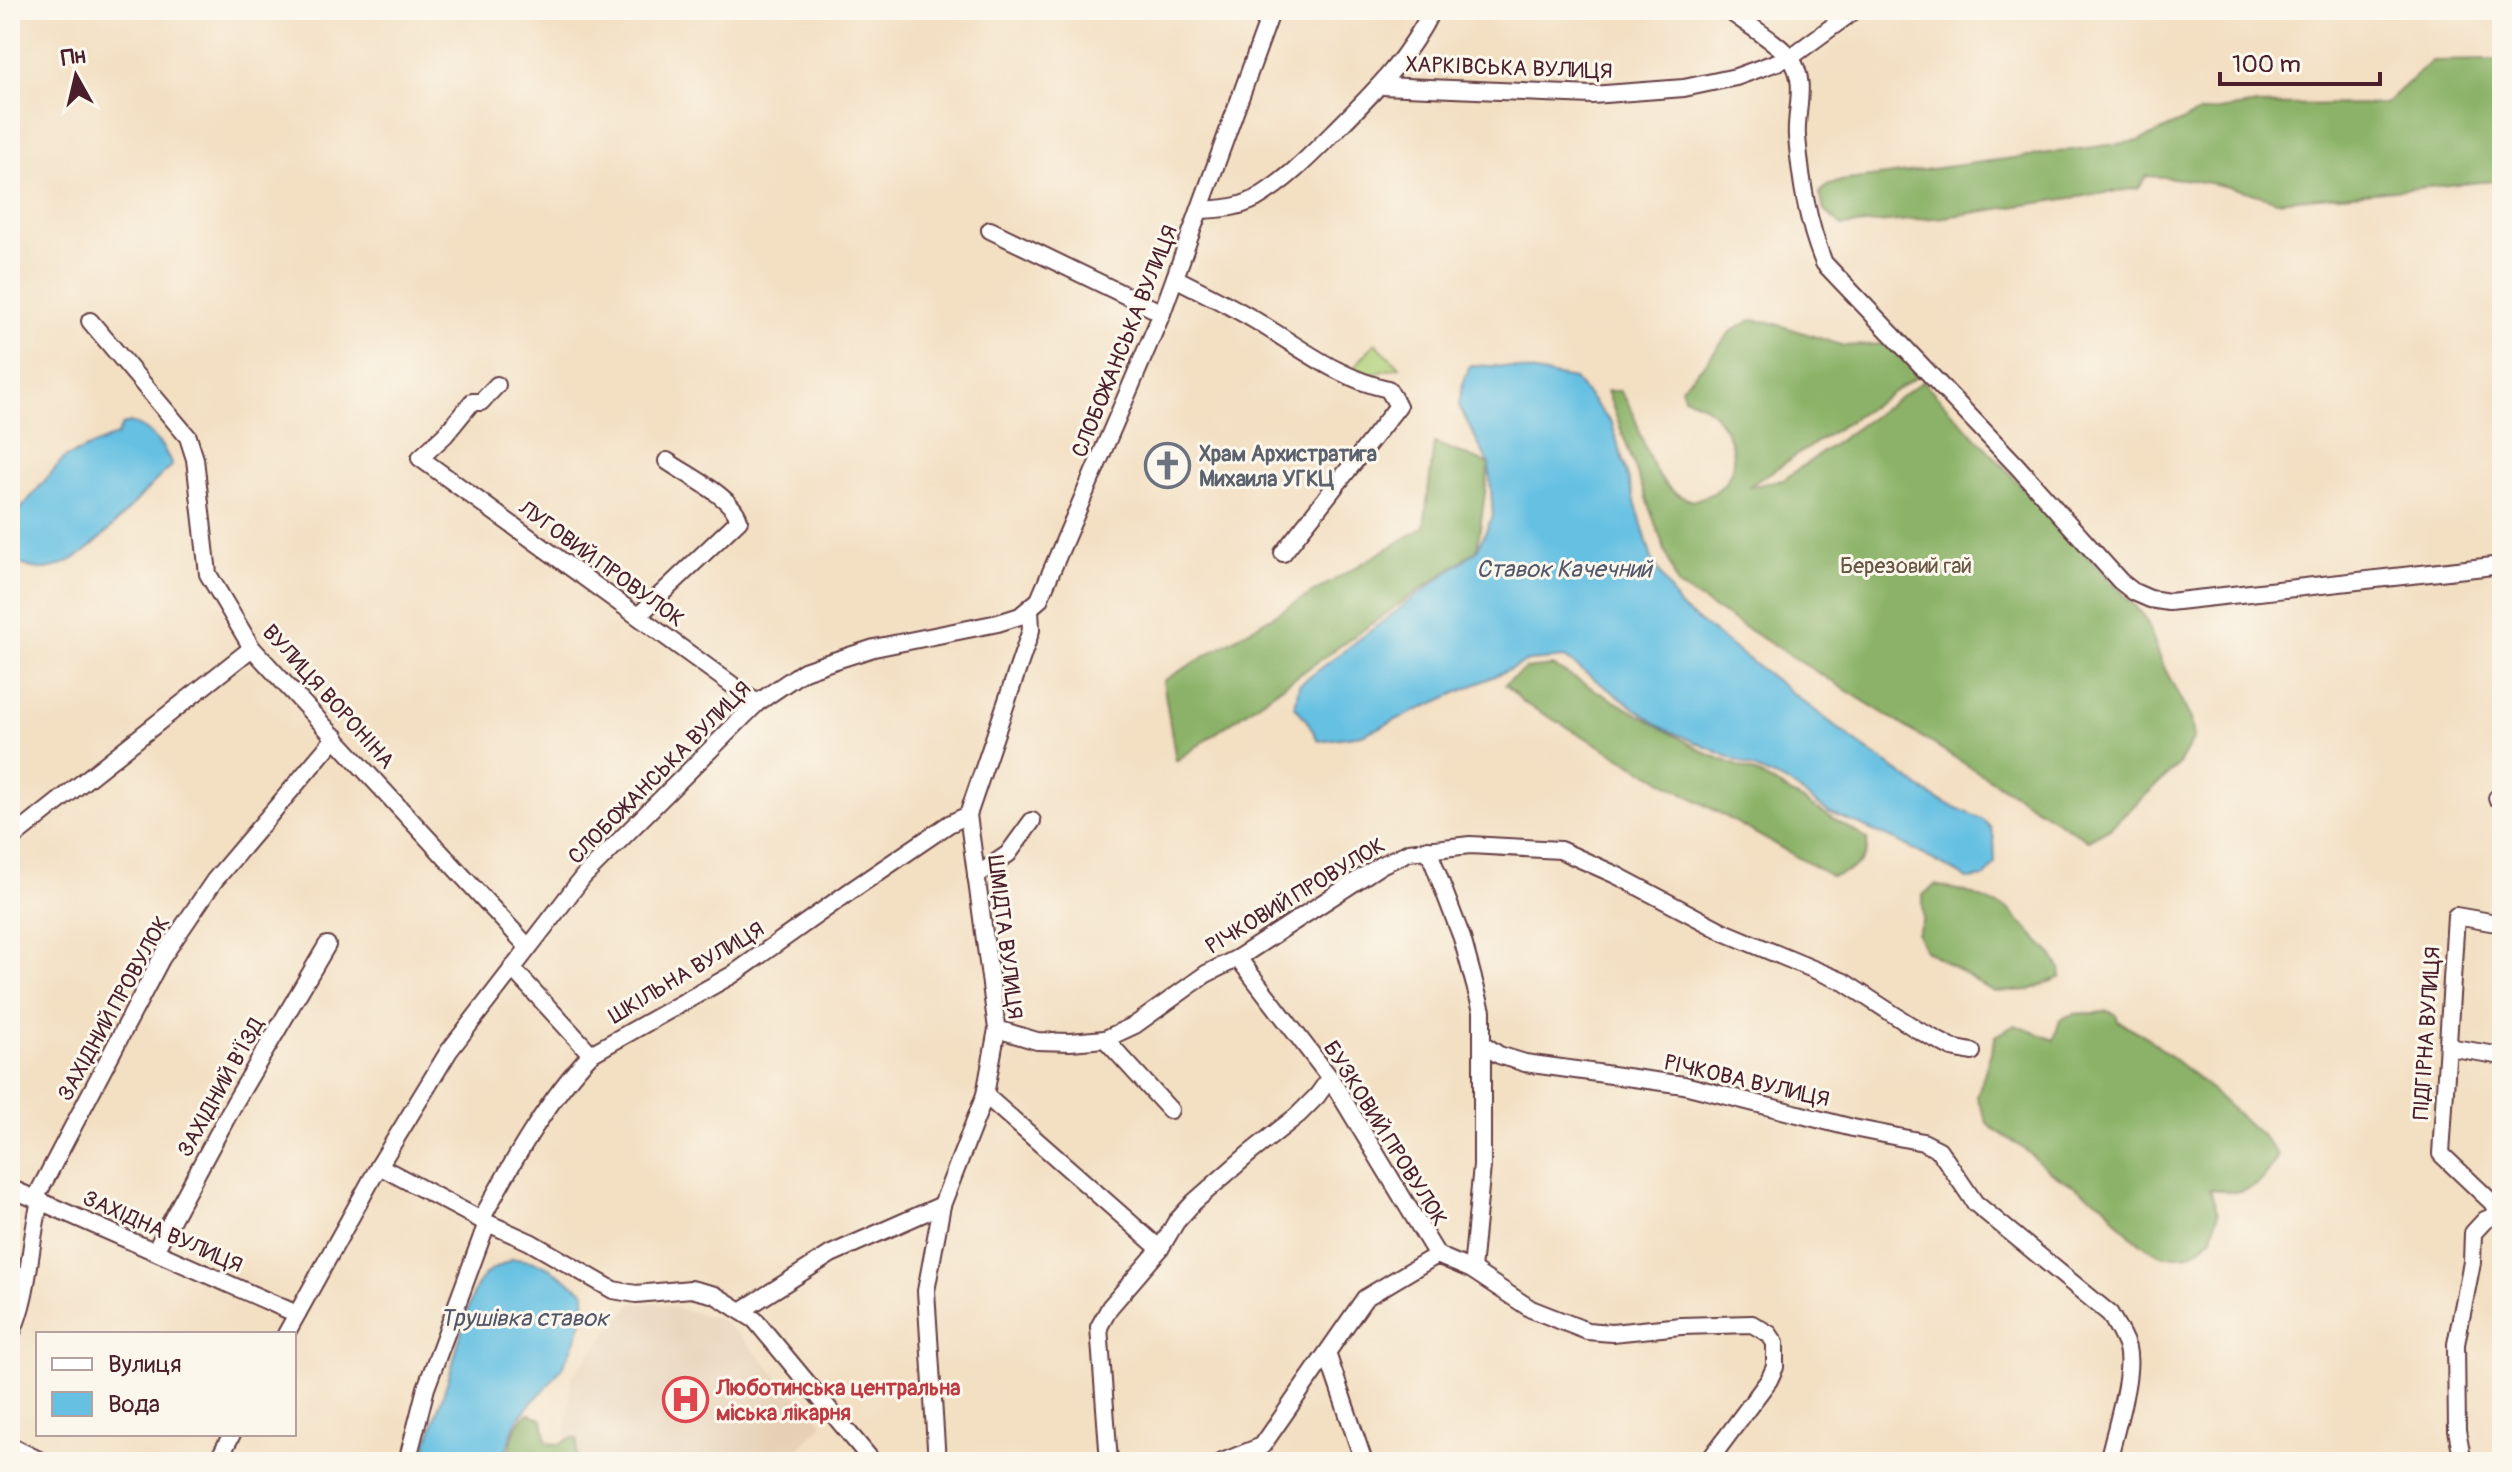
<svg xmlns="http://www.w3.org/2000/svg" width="2512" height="1472" font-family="Pangolin,sans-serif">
<rect width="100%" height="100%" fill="#fbf7ec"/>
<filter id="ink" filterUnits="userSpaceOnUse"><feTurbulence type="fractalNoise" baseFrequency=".0125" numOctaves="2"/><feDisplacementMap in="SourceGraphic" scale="16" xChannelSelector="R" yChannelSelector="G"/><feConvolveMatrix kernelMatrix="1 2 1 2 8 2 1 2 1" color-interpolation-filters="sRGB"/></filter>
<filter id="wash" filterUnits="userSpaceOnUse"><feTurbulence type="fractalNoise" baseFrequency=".006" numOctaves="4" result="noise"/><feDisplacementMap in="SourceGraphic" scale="32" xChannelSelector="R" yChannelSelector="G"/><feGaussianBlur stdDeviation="1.8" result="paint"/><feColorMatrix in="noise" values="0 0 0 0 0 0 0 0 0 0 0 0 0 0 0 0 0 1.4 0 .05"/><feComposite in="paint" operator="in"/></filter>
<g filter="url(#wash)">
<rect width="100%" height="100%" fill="#f3dfc2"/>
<polygon fill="#e6d0b5" points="656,1303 720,1319 738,1334 823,1424 787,1462 563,1462 572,1376 632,1304"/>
<polygon fill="#afd078" stroke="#7c7852" stroke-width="2" points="1375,343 1400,367 1360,377 1349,373"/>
<g fill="#8bb268" stroke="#6a684a" stroke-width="2">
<path d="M2502 60V180L2277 201C2234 186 2192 178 2147 176L2138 188 1945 217 1842 226 1824 211 1820 193 1827 186 1841 181 2139 141 2199 113 2251 105 2385 104 2432 61Z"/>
<path d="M1752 320 1770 322 1844 346 1887 344 1906 355 1918 376 1748 487 1783 480 1923 381 2145 617 2163 665 2191 719 2194 738 2178 765 2110 828 2088 840 1678 586 1607 391H1620C1649 428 1640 484 1692 501 1699 498 1709 496 1716 491 1748 469 1730 422 1702 404 1696 401 1690 399 1684 397L1681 387 1704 365 1730 332Z"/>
<polygon points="1434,443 1489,464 1477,550 1176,761 1163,681 1424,527"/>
<path d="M1553 666 1708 754 1760 775 1867 839C1870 863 1851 872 1831 876L1524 703 1505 684 1525 669Z"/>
<polygon points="1935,885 1966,892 2008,909 2053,956 2060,968 2061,977 2030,990 1994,992 1925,950 1917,934 1923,920 1923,895"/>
<path d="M2107 1011 2116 1014 2118 1021 2144 1035 2199 1079 2264 1138 2278 1155C2260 1192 2247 1195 2210 1189L2218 1213 2212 1237 2202 1247 2185 1256H2164L2148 1248 2130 1235 2104 1204 2049 1171 2024 1149 1988 1125 1977 1097 1996 1036 2015 1025 2054 1040 2060 1020C2079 1008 2088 1017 2107 1011Z"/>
<path d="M528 1413 543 1420 547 1443 560 1444 571 1438 578 1439 576 1462H510C509 1443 513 1426 528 1413Z"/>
</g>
<g fill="#65c0e2" stroke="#587086" stroke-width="2">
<polygon points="1470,365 1507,367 1574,379 1612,424 1652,559 1679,606 1856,742 1938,800 1982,819 1990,827 1994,838 1995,863 1985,877 1968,879 1898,841 1828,812 1790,784 1661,727 1565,658 1528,661 1362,735 1318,741 1308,722 1295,706 1299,685 1477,550 1493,516 1489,464 1459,406 1462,387"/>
<path d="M130 423C150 427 165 448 172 466 136 493 83 579 33 568 25 567 17 562 10 558V515L20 510 64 458 117 435 122 425Z"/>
<path d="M511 1259C544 1259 559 1275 585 1292 586 1321 572 1355 554 1378 543 1393 526 1405 517 1421 509 1435 508 1447 504 1462H422C429 1434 439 1407 448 1380 456 1357 469 1289 485 1275 492 1268 504 1266 511 1259Z"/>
</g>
</g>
<g filter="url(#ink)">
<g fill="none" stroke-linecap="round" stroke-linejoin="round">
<defs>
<g id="minor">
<path d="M1728 10C1742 21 1783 46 1791 59 1808 83 1795 110 1797 137 1801 181 1807 222 1824 263L2017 466 2120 581 2134 592 2150 599 2169 602 2502 565"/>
<polyline points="1382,86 1592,95 1684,88 1736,77 1791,57 1855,10"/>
<path d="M1201 210C1220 209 1238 208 1255 199 1286 181 1310 156 1335 131 1374 92 1407 60 1432 10"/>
<polyline points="990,230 1162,313"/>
<path d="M1175 278C1199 290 1223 302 1246 315 1292 341 1335 378 1388 389L1398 406 1283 553"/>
<polyline points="90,321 188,437 195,459 208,574 252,648 528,947"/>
<polyline points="497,385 481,402 472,402 445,435 420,458 757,703"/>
<path d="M638 616 739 520C733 497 687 475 667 461"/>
<polyline points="2497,798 2502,798"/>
<polyline points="10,840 252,648"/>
<polyline points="1428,849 1462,938 1482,1011 1482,1166 1472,1270"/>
<polyline points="976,876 1008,854 1032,821"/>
<polyline points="2502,924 2456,916 2441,1154 2502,1212"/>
<polyline points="1238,958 1330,1078 1437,1255"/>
<polyline points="512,968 591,1054"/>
<polyline points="997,1029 1037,1041 1070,1042 1105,1039 1135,1025 1206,974 1238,958 1381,865 1409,852 1470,845 1560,850 1616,875 1724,932 1844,982 1916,1029 1952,1048 1972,1052"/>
<polyline points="1105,1039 1170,1110"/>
<path d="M1483 1044 1499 1055 1525 1063 1684 1085 1853 1128 1923 1142 1939 1150 1975 1203 2110 1314C2116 1325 2123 1336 2127 1348 2134 1375 2114 1433 2108 1462"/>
<polyline points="2448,1047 2502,1056"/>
<polyline points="985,1095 1160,1249"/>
<polyline points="379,1166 481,1220 530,1242 613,1290 636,1294 691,1289 715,1295 755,1320 873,1462"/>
<polyline points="10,1188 297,1314"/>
<polyline points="35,1199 161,959 214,881 336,737"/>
<path d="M481 1220C511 1164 547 1100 591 1054L732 975 849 892 949 824 968 815"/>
<polyline points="155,1251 235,1102 327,945"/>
<polyline points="741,1311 831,1254 942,1205"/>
<polyline points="286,1334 379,1166 449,1051 583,877 757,703 804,671 827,663 874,648 998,623 1020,616 1039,600 1162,313 1272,10"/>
<path d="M10 1337C30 1294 29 1246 40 1201"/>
<polyline points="1327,1353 1364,1462"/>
<polyline points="10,1446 43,1462"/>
<polyline points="217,1462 232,1434"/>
<polyline points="407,1462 426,1388 487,1223"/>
<polyline points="937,1462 926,1291 942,1205 985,1095 997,1029 968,815 1031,630 1030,609"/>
<polyline points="1109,1462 1099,1327 1110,1307 1160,1249 1176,1222 1194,1202 1250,1153 1298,1115 1317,1096 1330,1078"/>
<polyline points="1222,1462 1262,1446 1365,1298 1437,1255 1472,1270 1531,1309 1587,1331 1612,1333 1681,1326 1752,1324 1769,1334 1775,1343 1775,1367 1769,1380 1708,1462"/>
<polyline points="2463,1462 2457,1430 2456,1344 2472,1262 2473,1233 2485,1220 2502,1213"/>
</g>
</defs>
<use href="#minor" stroke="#633c42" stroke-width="20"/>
<use href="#minor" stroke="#fff" stroke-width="16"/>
</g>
</g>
<defs>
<symbol id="church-ring" viewBox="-11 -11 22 22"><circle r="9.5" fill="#fbf7ec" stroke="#6b7280" stroke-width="1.5"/><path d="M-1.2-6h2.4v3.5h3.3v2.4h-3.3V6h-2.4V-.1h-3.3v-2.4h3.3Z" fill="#6b7280"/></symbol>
<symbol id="hospital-ring" viewBox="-11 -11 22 22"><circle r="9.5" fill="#fbf7ec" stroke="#e0444e" stroke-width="1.5"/><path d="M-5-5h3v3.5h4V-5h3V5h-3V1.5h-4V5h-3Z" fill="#e0444e"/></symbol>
</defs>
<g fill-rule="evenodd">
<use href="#church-ring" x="1142" y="440" width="51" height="51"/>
<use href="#hospital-ring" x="660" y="1374" width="51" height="51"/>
</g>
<g text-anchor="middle" stroke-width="6" stroke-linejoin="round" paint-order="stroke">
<g font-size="22" fill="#4a1f2b" stroke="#fbf7ec">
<text transform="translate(1509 67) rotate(2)" y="8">ХАРКІВСЬКА ВУЛИЦЯ</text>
<text transform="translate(1124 341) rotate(-68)" y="8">СЛОБОЖАНСЬКА ВУЛИЦЯ</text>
<text transform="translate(602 563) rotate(36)" y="8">ЛУГОВИЙ ПРОВУЛОК</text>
<text transform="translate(329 696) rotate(48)" y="8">ВУЛИЦЯ ВОРОНІНА</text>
<text transform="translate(659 772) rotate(-45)" y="8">СЛОБОЖАНСЬКА ВУЛИЦЯ</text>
<text transform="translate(1295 895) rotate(-31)" y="8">РІЧКОВИЙ ПРОВУЛОК</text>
<text transform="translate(1006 937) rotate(83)" y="8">ШМІДТА ВУЛИЦЯ</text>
<text transform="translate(686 972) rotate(-31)" y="8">ШКІЛЬНА ВУЛИЦЯ</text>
<text transform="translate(113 1008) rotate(-61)" y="8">ЗАХІДНИЙ ПРОВУЛОК</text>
<text transform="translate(2426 1033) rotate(-86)" y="8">ПІДГІРНА ВУЛИЦЯ</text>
<text transform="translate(1747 1080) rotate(13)" y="8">РІЧКОВА ВУЛИЦЯ</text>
<text transform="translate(220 1087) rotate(-61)" y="8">ЗАХІДНИЙ В'ЇЗД</text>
<text transform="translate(1386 1133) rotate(58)" y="8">БУЗКОВИЙ ПРОВУЛОК</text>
<text transform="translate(163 1231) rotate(24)" y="8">ЗАХІДНА ВУЛИЦЯ</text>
</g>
<g font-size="22" font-weight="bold" fill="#5b616d" stroke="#fbf7ec" text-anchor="start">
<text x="1199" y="461">Храм Архистратига<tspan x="1199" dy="25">Михаила УГКЦ</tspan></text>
</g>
<g font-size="22" fill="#685442" stroke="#fbf7ec">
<text x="1906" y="573">Березовий гай</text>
</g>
<g font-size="22" font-weight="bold" fill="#be3a42" stroke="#fbf7ec" text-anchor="start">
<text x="716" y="1395">Люботинська центральна<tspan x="716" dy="25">міська лікарня</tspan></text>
</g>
<g font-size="24" font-style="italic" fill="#53576b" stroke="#fbf7ec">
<text x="1564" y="577">Ставок Качечний</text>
<text x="524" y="1326">Трушівка ставок</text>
</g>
</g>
<rect width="2512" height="1472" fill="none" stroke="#fbf7ec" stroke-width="40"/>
<rect x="36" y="1332" width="260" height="104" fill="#fbf7ec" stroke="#b4a19f" stroke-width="2"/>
<rect x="52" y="1358" width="40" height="12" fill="#ffffff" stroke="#b4a19f" stroke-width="2"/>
<text x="108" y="1372" font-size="24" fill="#4a1f2b">Вулиця</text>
<rect x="52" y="1392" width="40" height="24" fill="#65c0e2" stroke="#b4a19f" stroke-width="2"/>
<text x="108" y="1412" font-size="24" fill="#4a1f2b">Вода</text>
<g transform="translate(76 76) rotate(352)" stroke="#fbf7ec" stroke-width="6" paint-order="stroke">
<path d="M0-6L14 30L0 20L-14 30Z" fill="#4a1f2b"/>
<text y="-12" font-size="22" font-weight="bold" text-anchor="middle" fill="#4a1f2b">Пн</text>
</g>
<path d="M2220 72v12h160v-12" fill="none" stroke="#4a1f2b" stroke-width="4"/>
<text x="2232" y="72" font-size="24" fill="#4a1f2b" stroke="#fbf7ec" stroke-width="6" paint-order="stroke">100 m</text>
</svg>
